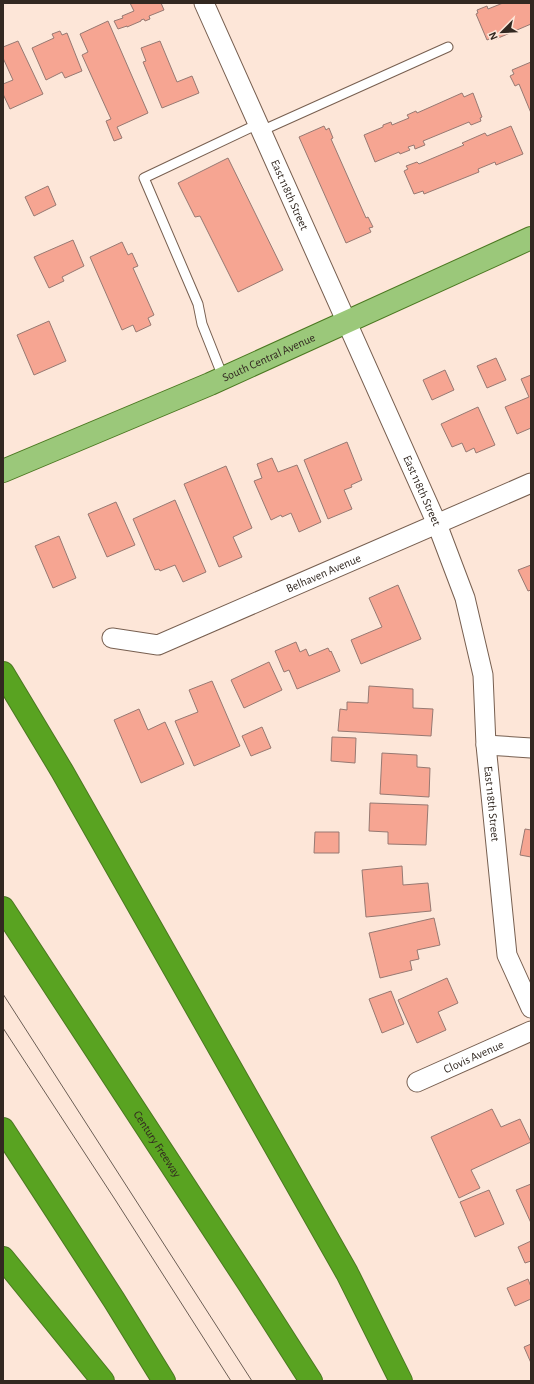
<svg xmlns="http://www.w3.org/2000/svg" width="534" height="1384" font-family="'Alegreya Sans',sans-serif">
<rect width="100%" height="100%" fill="#fde6d8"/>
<g fill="#f6a592" stroke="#977972">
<polygon points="130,3 161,3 164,10 149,16 150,19 145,21 144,19 141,20 141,21 127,27 127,26 118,29 114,21 123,18 122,16 134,11"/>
<polygon points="503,3 531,3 531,24 496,39 496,36 487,40 476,14 478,13 477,10 487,6 488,9"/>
<polygon points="108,21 148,113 117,127 122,138 114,141 106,121 111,119 82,55 88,52 80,34"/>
<polygon points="60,31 62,35 67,33 82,71 65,78 62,72 46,80 32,48 54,38 52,34"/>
<polygon points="18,41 43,94 10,109 3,94 3,84 13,80 3,58 3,47"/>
<polygon points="160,41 177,82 192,76 199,93 162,108 143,62 146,61 141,48"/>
<polygon points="531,62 531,113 519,84 515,86 510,76 514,74 512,70"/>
<polygon points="462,93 464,97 473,93 482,117 480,118 481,121 471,125 469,122 423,141 425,145 415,149 414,145 408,147 410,150 400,154 399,152 375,162 364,135 383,127 383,125 391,122 392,125 409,118 407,115 416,111 417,113"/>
<polygon points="324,126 326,130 329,128 333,138 331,139 366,218 368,217 373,227 369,228 371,232 346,243 299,137"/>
<polygon points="511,126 523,154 496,165 495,162 478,169 479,172 424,194 423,191 414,194 404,171 408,169 406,166 417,162 419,164 464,145 462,143 485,133 487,136"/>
<polygon points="228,158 283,270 238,292 200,216 195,217 178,183"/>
<polygon points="48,186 56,205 34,216 25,197"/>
<polygon points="73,240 84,266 62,277 64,281 49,288 34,257"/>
<polygon points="122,242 128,255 132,253 138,266 133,268 154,315 148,318 151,325 136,332 133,325 122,330 90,257"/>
<polygon points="49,321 66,361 34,375 17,335"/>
<polygon points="496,358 506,380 487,388 477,366"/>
<polygon points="445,370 454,390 432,400 423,380"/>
<polygon points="531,375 531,428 517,434 505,407 529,397 521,379"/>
<polygon points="478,407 495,445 476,453 474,448 466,452 462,443 452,447 441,424"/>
<polygon points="347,442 362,480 351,485 352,487 344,490 352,509 328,519 304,460"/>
<polygon points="272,458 278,472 297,465 321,522 299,532 291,513 282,517 281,515 271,520 254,481 262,478 257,464"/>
<polygon points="226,466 252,528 233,537 242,557 219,567 184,484"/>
<polygon points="175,500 206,572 183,582 175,565 160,571 159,569 155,570 133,519"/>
<polygon points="116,502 135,545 107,557 88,514"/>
<polygon points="59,536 76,578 53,588 35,546"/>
<polygon points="531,565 531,590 528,591 518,570"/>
<polygon points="398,585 421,639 361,664 351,640 382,627 369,598"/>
<polygon points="296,642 300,652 306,649 309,656 328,648 330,652 331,651 340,671 297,689 289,670 284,672 275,651"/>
<polygon points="269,662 282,690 244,708 231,680"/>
<polygon points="212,681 240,746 194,766 175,721 198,712 189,690"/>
<polygon points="369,686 413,689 413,708 433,709 431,736 338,731 340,709 347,710 347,702 368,703"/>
<polygon points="139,709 148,730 165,722 184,764 141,783 114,720"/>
<polygon points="262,727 271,748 251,756 242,736"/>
<polygon points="332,737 356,738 355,763 331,761"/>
<polygon points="382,753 417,755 417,767 430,768 429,797 380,794"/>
<polygon points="370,803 428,805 426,845 388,844 388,832 369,831"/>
<polygon points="525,829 531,830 531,857 520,855"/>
<polygon points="315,832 339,832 339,853 314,853"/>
<polygon points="402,866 403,885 428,883 431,911 366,917 362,870"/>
<polygon points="434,918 440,945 417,950 419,959 410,961 412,970 380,978 369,933"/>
<polygon points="447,978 458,1003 438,1012 446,1030 417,1043 398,1000"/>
<polygon points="391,991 404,1024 382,1033 369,999"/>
<polygon points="492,1109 501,1127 520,1119 531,1142 471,1170 480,1188 459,1198 431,1137"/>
<polygon points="531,1184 531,1223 516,1190"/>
<polygon points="489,1190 504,1224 475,1237 460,1202"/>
<polygon points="531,1241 531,1261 525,1263 518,1247"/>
<polygon points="528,1279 531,1287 531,1299 515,1306 507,1288"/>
<polygon points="531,1344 531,1363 524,1347"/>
</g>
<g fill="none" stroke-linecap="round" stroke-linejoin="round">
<defs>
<g id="service">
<polyline points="261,131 448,47"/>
<polyline points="223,377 202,324 198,304 144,178 258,124"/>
</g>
<g id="minor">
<path id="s1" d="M204 3 437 524 465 598 483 675 486 745 507 955 531 1008"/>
<path id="s2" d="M112 638 158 645 531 483"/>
<polyline points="486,745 531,748"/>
<path id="s3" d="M417 1082 531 1031"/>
</g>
<g id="primary">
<path id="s4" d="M3 471 210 384 531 238"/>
</g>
<g id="motorway">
<polyline points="3,673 62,771 347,1273 401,1381"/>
<path id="s5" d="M3 908 249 1284 311 1381"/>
<polyline points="3,1129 114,1300 164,1381"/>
<polyline points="3,1258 103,1381"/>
</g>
</defs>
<use href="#service" stroke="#775f50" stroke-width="11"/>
<use href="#minor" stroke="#775f50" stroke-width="21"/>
<use href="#primary" stroke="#4b7821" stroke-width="24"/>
<use href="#motorway" stroke="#4b7821" stroke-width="24"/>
<use href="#service" stroke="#fff" stroke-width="9"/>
<use href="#minor" stroke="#fff" stroke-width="19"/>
<use href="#primary" stroke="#9bc87a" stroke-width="22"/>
<use href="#motorway" stroke="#59a321" stroke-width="22"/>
<g stroke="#6c5e55" stroke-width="1">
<polyline points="3,994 252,1381"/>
<polyline points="3,1028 116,1201 231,1381"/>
</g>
</g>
<g text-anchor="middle" stroke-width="3" stroke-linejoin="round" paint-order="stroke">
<g font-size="12" fill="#322821" stroke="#fde6d8">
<text dy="4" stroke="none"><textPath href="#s1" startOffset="210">East 118th Street</textPath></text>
<text dy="4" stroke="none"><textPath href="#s4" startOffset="289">South Central Avenue</textPath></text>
<text dy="4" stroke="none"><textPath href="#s1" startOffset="534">East 118th Street</textPath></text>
<text dy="4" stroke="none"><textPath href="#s2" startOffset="227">Belhaven Avenue</textPath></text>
<text dy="4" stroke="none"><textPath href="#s1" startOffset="858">East 118th Street</textPath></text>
<text dy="4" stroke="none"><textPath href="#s3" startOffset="62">Clovis Avenue</textPath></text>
<text dy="4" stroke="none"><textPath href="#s5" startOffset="282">Century Freeway</textPath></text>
</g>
</g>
<rect width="534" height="1384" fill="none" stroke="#322821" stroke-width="8"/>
<g transform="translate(502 32) rotate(246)" stroke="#fde6d8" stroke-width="3" paint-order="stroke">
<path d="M0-3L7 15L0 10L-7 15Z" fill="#322821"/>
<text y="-6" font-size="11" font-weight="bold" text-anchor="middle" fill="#322821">N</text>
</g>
</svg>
